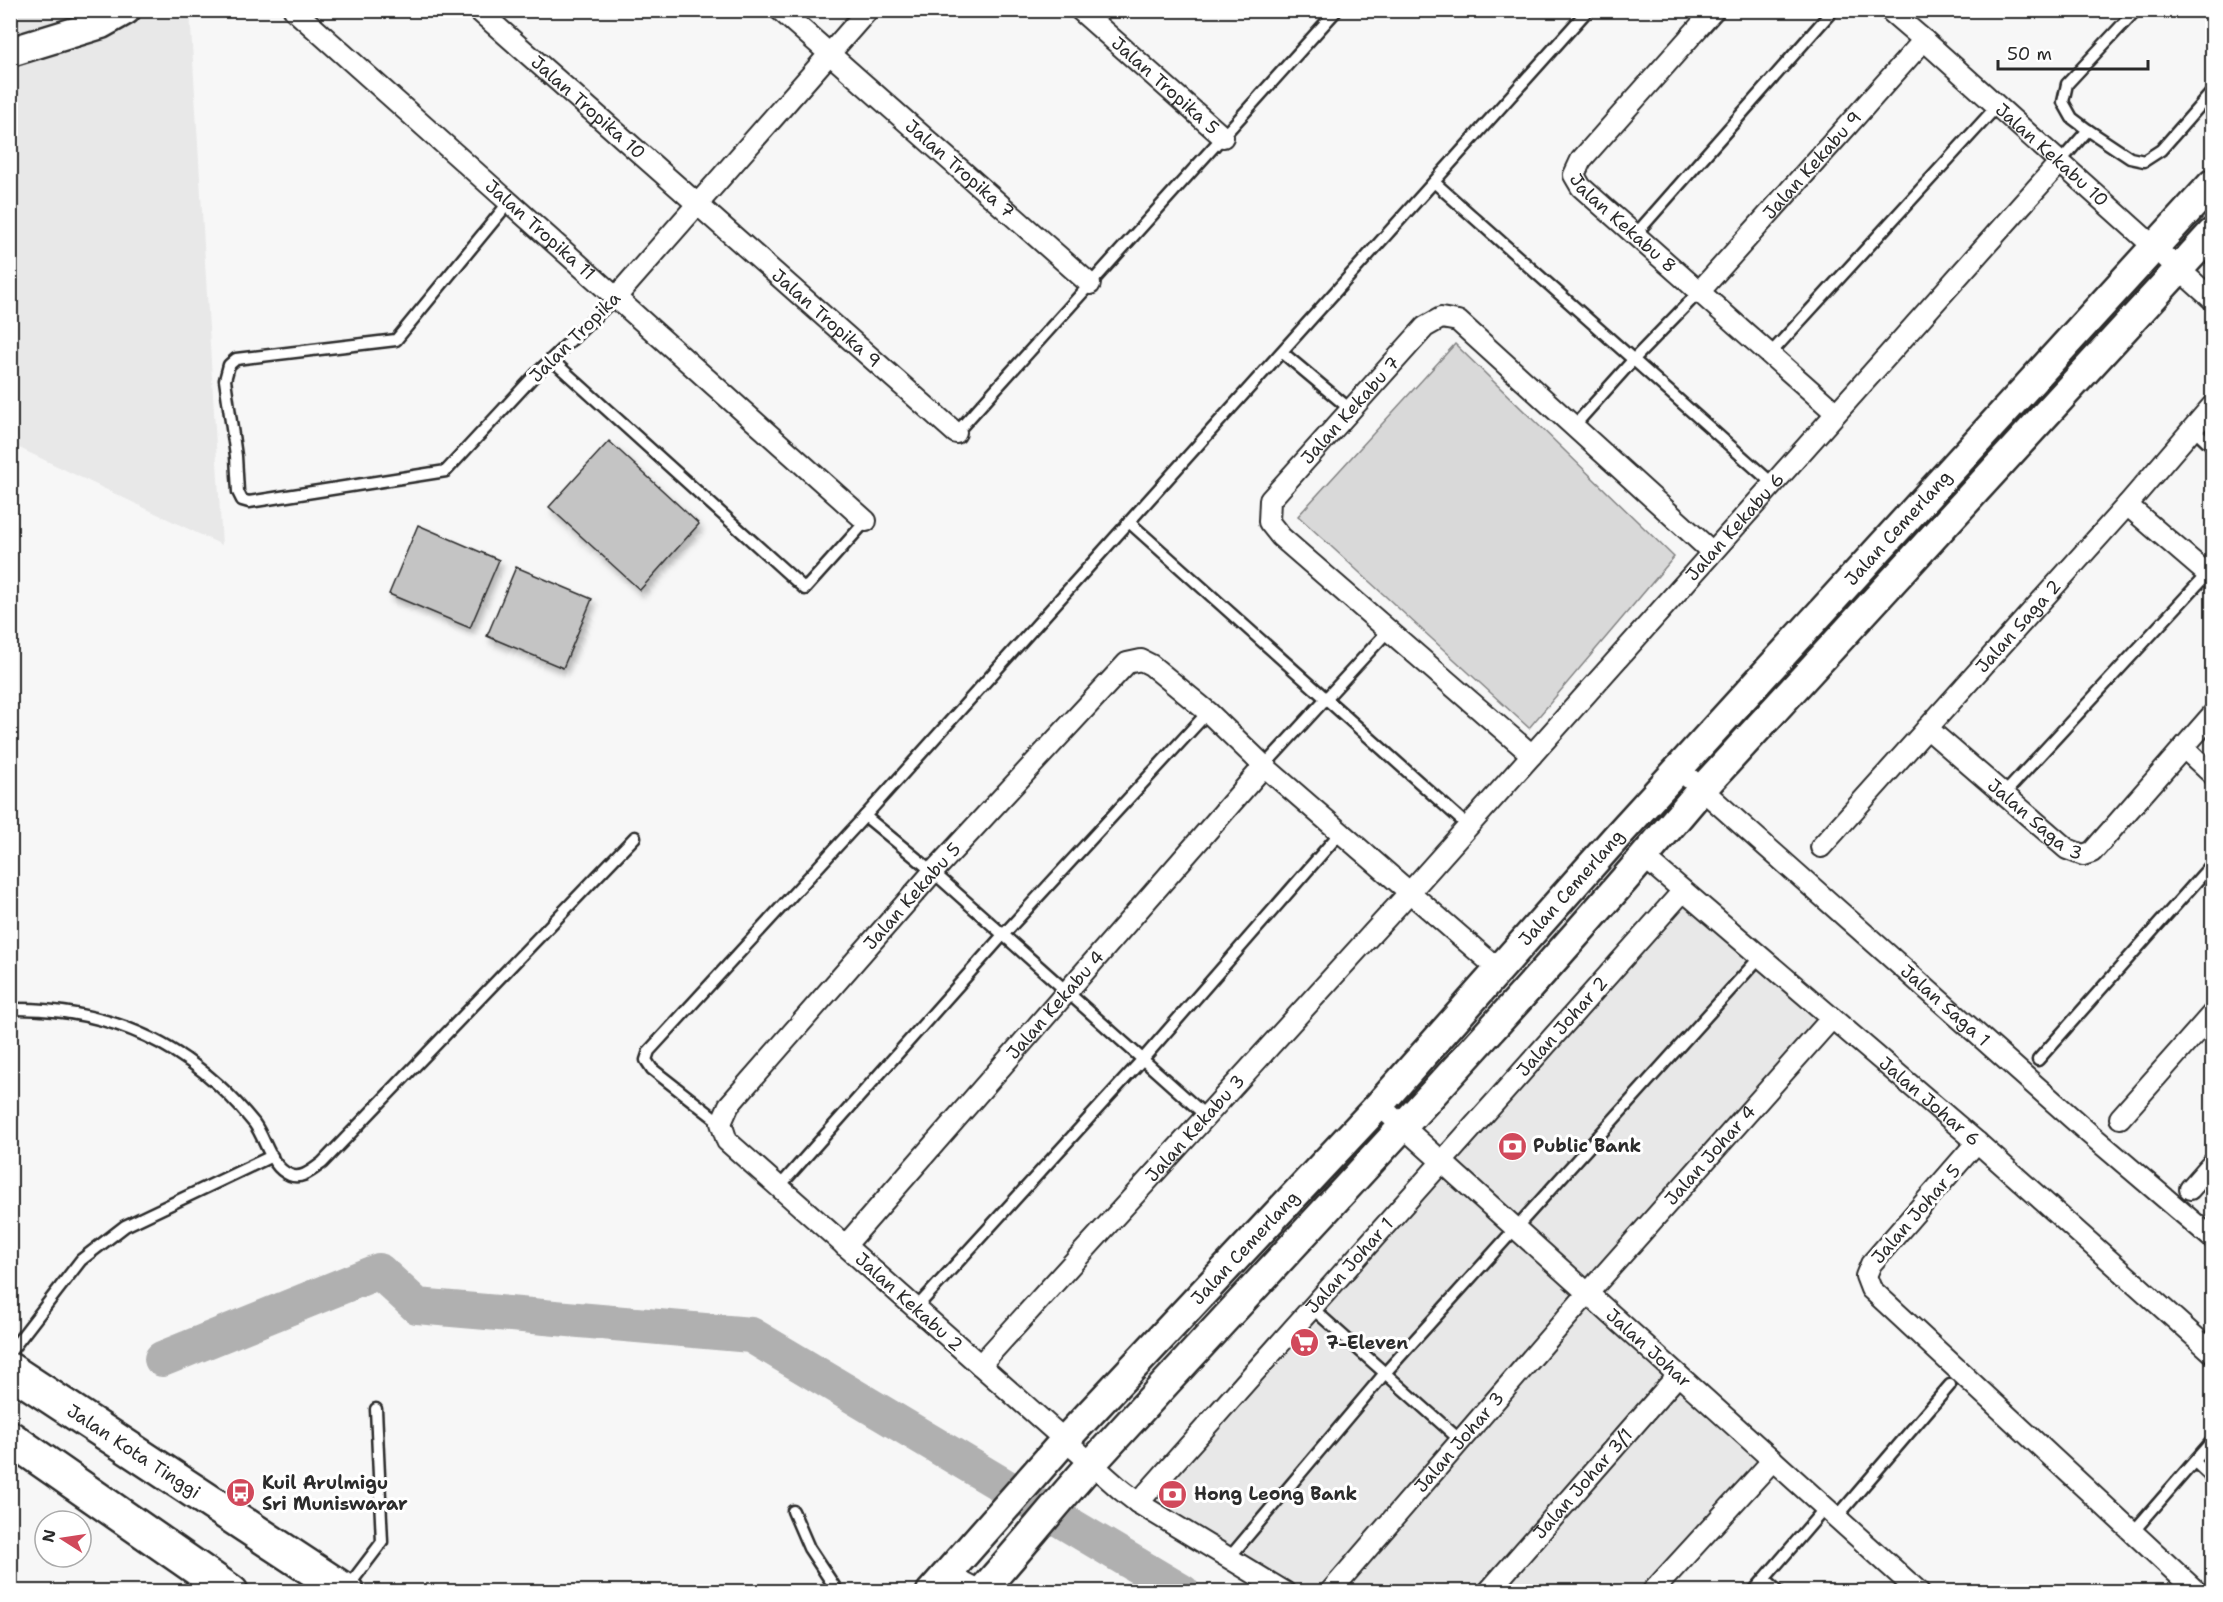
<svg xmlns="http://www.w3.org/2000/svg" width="2223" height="1602" font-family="'Shantell Sans',sans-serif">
<defs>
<filter id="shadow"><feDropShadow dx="3.5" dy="6" stdDeviation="3" flood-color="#0004"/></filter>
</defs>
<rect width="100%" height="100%" fill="#f7f7f7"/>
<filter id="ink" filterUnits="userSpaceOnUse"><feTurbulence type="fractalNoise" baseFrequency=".0167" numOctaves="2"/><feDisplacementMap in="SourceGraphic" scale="12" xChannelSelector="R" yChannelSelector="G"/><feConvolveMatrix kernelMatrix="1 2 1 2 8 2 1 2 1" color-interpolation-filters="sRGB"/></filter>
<g filter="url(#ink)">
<g fill="#e8e8e8">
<polygon points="10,11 190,11 222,545 11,444"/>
<polygon points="1683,901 1822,1019 1578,1294 1763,1461 1643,1591 1301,1591 1149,1502"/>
</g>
<polygon fill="#d9d9d9" stroke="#828282" stroke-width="1.5" points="1455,344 1674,557 1529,728 1298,516"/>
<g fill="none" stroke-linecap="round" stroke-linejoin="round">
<polyline stroke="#b0b0b0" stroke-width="36" points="162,1359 379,1271 417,1306 751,1335 1182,1592"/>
</g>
<g fill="#c4c4c4" stroke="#2b2b2b" stroke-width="1.5" filter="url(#shadow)">
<polygon points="609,441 699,524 640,590 549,507"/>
<polygon points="418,525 499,560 470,628 389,594"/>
<polygon points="516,567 592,599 563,668 487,636"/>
</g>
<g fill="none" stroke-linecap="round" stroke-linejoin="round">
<defs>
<g id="lane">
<polyline points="2136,10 2067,84 2063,102 2072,118 2088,130 2130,158 2144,161 2161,150 2212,92"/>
<polyline points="2060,162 2088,130"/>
<polyline points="1434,182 1773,484"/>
<polyline points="510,201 396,340 236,359 229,365 225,380 236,456 238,492 242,500 249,502 446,471 535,375 616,297"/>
<polyline points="1635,235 1833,10"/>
<polyline points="1283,353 1351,410"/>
<polyline points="1770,354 1998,105"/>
<polyline points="552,360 805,589 866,521"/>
<polyline points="1574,426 1634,359 1699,292"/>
<polyline points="2193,428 2212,446"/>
<polyline points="956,433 1337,10"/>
<polyline points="1264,766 1388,631"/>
<polyline points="2004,794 2207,574"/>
<polyline points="865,816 933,872 1206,1116"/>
<polyline points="1468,826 1129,522 1588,10"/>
<path d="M10 1009C111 1007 191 1045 254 1123 266 1139 270 1167 290 1175 302 1180 313 1169 322 1163L635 837"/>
<polyline points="2038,1060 2212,864"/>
<polyline points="721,1123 652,1069 646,1060 649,1051 865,816 1129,522"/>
<polyline points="779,1187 1003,935 1208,712"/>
<polyline points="916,1308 1142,1060 1340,833"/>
<polyline points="1312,1308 1460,1440"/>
<polyline points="10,1352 81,1260 125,1226 272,1156"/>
<polyline points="2195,1462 2212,1478"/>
<polyline points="793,1511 809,1548 838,1592"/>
<polyline points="1837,1517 1950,1385"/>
<polyline points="2133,1532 2212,1441"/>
<polyline points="1229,1558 1385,1373 1760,957"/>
<polyline points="1764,1579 1779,1592"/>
<polyline points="347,1588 382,1542 376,1409"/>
<polyline points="1753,1592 1826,1507"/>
</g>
<g id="street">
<path id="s1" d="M294 10 866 521"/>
<path id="s2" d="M478 10 956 433"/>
<path id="s3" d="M780 10 1090 284"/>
<path id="s4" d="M1080 10 1223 137"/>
<path id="s5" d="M1714 10 1581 160 1574 175 1581 187 1836 413"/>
<path id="s6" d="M1889 10 1924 40 2212 299"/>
<path id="s7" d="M1699 292 1924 40"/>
<polyline points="616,297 868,10"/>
<polyline points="2127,505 2212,578"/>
<path id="s8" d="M1927 728 2067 849 2083 855 2092 852 2212 715"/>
<polyline points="2184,748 2212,774"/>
<path id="s9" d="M1532 755 1281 537 1269 522 1270 500 1425 327 1441 318 1458 321 1712 552"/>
<path id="s10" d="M1679 769 2091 1135 2212 1238"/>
<path id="s11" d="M1821 847 2127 505 2212 406"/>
<path id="s12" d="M1644 857 1977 1142 2212 1352"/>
<path id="s13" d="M1379 1105 1919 1592"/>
<polyline points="2120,1118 2212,1014"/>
<polyline points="1977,1142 1871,1264 1866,1276 1871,1289 2197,1592"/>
<polyline points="2190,1189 2212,1164"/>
<path id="s14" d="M845 1246 1264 766"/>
<path id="s15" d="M980 1365 1409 893 2060 162"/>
<path id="s16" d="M1138 1503 1683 891"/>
<polyline points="947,1574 982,1592"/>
<path id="s17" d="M1285 1592 1138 1503 1120 1489 727 1141 721 1123 729 1105 933 872 1127 663 1141 660 1151 665 1208 712 1264 766 1498 969"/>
<path id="s18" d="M1330 1592 1588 1293 1832 1018"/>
<path id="s19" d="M1488 1592 1678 1375"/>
<polyline points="1652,1592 1773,1460"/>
</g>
<g id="secondary">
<polyline points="10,52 101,24 126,10"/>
<path id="s20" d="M931 1592 1065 1440 1379 1105 1619 834 2212 184"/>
<path d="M981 1592C1020 1549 1056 1503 1095 1460 1298 1238 1507 1020 1701 790L2212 233"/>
</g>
<g id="highway">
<path id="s21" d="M10 1370 347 1592"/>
<polyline points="10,1438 231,1592"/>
</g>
</defs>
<use href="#lane" stroke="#2b2b2b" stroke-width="15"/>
<use href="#street" stroke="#2b2b2b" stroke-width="24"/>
<use href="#secondary" stroke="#2b2b2b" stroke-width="33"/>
<use href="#highway" stroke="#2b2b2b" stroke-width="38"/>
<use href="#lane" stroke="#fff" stroke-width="10"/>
<use href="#street" stroke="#fff" stroke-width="20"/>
<use href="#secondary" stroke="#fff" stroke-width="28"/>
<use href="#highway" stroke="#fff" stroke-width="33"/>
</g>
</g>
<defs>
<symbol id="bank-disc" viewBox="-11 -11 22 22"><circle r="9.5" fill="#d1495b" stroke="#fff"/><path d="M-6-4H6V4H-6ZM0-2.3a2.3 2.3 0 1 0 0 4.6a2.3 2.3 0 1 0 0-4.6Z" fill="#fff"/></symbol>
<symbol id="supermarket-disc" viewBox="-11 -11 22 22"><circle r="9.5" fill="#d1495b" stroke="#fff"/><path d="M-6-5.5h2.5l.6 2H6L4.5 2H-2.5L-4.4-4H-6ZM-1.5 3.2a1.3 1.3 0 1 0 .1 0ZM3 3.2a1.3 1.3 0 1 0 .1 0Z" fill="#fff"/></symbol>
<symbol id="bus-disc" viewBox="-11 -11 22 22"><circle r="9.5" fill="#d1495b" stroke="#fff"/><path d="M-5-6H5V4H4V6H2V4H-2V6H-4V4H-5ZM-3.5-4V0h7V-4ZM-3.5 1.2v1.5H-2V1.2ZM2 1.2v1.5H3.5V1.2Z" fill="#fff"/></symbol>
</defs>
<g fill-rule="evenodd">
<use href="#bank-disc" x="1496" y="1130" width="33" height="33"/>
<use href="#supermarket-disc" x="1288" y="1326" width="33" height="33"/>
<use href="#bus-disc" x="224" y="1476" width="33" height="33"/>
<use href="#bank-disc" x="1156" y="1478" width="33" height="33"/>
</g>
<g text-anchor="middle" stroke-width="6" stroke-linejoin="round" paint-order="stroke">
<g font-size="18" fill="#2b2b2b" stroke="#fff">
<text dy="6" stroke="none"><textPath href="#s4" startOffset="114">Jalan Tropika 5</textPath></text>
<text dy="6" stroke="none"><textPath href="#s2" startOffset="147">Jalan Tropika 10</textPath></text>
<text dy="6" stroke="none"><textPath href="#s6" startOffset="218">Jalan Kekabu 10</textPath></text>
<text dy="6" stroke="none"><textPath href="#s7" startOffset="170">Jalan Kekabu 9</textPath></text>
<text dy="6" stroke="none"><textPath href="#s3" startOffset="240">Jalan Tropika 7</textPath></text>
<text dy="6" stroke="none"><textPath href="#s5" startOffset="286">Jalan Kekabu 8</textPath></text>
<text dy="6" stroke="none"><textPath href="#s1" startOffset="330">Jalan Tropika 11</textPath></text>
<text dy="6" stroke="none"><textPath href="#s2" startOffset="465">Jalan Tropika 9</textPath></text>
<text transform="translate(575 337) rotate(-45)" y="6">Jalan Tropika</text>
<text dy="6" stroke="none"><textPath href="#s9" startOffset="494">Jalan Kekabu 7</textPath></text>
<text dy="6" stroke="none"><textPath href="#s15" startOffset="1128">Jalan Kekabu 6</textPath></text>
<text dy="6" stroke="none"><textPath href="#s20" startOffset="1438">Jalan Cemerlang</textPath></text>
<text dy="6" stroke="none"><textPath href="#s11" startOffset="296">Jalan Saga 2</textPath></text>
<text dy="6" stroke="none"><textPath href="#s8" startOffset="142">Jalan Saga 3</textPath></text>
<text dy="6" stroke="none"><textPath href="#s20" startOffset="952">Jalan Cemerlang</textPath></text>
<text dy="6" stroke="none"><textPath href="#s17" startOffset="1036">Jalan Kekabu 5</textPath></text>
<text dy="6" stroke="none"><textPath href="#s10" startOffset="356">Jalan Saga 1</textPath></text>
<text dy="6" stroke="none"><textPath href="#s14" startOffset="320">Jalan Kekabu 4</textPath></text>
<text dy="6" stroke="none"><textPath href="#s16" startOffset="638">Jalan Johar 2</textPath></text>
<text dy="6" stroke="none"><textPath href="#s12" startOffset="376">Jalan Johar 6</textPath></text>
<text dy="6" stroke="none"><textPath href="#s15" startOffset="320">Jalan Kekabu 3</textPath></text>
<text dy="6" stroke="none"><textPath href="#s18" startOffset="579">Jalan Johar 4</textPath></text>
<text transform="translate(1916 1214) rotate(-49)" y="6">Jalan Johar 5</text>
<text dy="6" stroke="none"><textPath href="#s20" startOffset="466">Jalan Cemerlang</textPath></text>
<text dy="6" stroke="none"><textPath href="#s16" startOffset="318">Jalan Johar 1</textPath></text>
<text transform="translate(909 1302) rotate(42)" y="6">Jalan Kekabu 2</text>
<text dy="6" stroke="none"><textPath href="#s13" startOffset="363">Jalan Johar</textPath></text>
<text dy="6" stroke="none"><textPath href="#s18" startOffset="198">Jalan Johar 3</textPath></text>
<text dy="6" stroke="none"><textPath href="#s21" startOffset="148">Jalan Kota Tinggi</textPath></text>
<text dy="6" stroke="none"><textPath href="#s19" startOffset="144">Jalan Johar 3/1</textPath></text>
</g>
<g font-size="18" font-weight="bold" fill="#2b2b2b" stroke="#fff" text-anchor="start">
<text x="1533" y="1152">Public Bank</text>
<text x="1326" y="1349">7-Eleven</text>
<text x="262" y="1489">Kuil Arulmigu<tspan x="262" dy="21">Sri Muniswarar</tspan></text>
<text x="1194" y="1500">Hong Leong Bank</text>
</g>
</g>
<rect width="2223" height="1602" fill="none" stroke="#fff" stroke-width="36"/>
<rect x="18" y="18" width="2187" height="1566" fill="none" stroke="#2b2b2b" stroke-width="2" filter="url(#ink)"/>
<g transform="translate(63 1539) rotate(282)"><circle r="28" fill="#ffffff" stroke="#aaaaaa" stroke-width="1.5"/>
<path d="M0-4.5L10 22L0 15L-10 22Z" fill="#d1495b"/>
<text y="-9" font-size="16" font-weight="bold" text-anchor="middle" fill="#2b2b2b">N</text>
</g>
<path d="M1998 60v9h150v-9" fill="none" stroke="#2b2b2b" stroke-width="3"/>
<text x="2007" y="60" font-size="18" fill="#2b2b2b" stroke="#ffffff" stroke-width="4.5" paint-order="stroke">50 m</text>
</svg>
